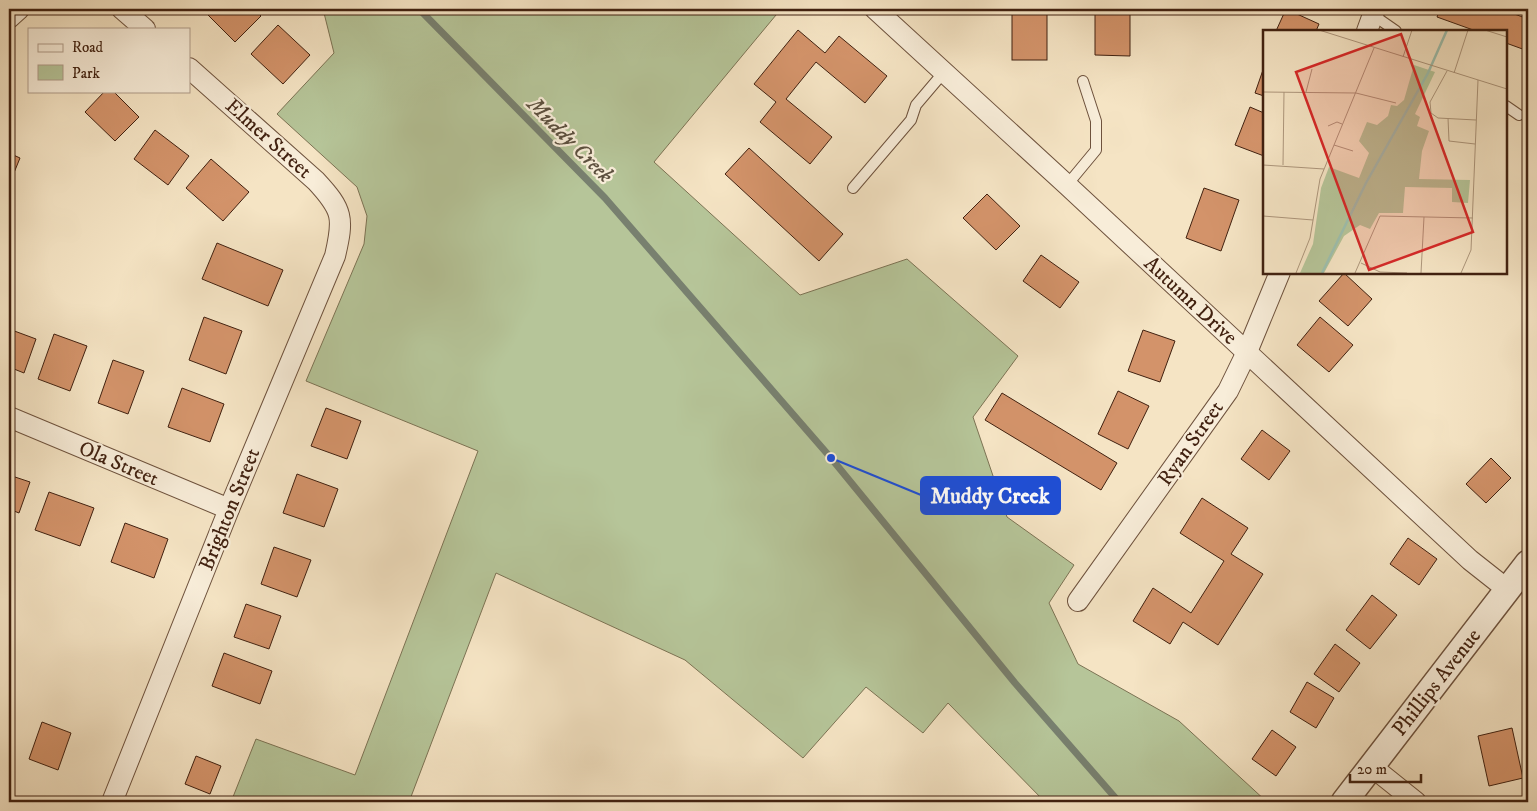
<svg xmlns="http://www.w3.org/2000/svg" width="1537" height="811" font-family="'IM FELL DW Pica',serif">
<rect width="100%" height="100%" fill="#f5e4c4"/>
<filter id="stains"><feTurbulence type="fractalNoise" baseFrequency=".004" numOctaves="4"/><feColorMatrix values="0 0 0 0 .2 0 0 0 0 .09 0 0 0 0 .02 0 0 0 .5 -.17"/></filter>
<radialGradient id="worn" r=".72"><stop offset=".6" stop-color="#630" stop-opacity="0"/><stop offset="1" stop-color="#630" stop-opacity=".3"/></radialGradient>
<polygon fill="#b6c599" stroke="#7c7354" points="323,9 781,9 654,162 800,295 907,259 1018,356 973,417 1007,517 1074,565 1049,603 1078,664 1179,721 1267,802 1045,802 948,703 923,733 866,687 803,758 685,660 496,573 409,802 231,802 256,739 355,775 478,451 306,381 364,244 367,216 357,187 277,114 334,53"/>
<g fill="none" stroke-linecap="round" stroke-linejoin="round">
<polyline stroke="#78806f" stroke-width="7" points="419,9 605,198 831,458 1015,683 1119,802"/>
</g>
<g fill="#d3936a" stroke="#412110">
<polygon points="205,9 254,9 261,16 235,42 203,10"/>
<rect x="1012" y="9" width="35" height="51"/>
<polygon points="1095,9 1130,9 1130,56 1095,55"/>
<polygon points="1286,9 1319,24 1316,31 1276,31"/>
<polygon points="1440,9 1501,9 1528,19 1528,51 1506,43 1506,31 1476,31 1437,17"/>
<polygon points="278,25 310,55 283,84 251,54"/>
<polygon points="798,30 825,53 839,36 887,76 865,103 816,62 786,99 832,137 810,164 760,122 776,102 754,84"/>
<polygon points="1264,67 1264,96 1255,93"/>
<polygon points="105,91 113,91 139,117 115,141 85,112"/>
<polygon points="1250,107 1264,113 1264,156 1235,145"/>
<polygon points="155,130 189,156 168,185 134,159"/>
<polygon points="749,148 843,234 819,261 725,174"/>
<polygon points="9,153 20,158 9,185"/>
<polygon points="211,159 249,192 223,221 186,188"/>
<polygon points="1204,188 1239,200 1221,251 1186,238"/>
<polygon points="987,194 1020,226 996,250 963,218"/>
<polygon points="217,243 283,270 268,306 202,279"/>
<polygon points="1041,255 1079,282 1060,308 1023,281"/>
<polygon points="1344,273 1372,299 1348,326 1319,301"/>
<polygon points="204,317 242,331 226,374 189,360"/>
<polygon points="1320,317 1353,345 1329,372 1297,345"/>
<polygon points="9,329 36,339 24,373 9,367"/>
<polygon points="1143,330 1175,341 1160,382 1128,371"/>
<polygon points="54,334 87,346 70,391 38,379"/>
<polygon points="113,360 144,371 128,414 98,403"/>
<polygon points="182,388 224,404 210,442 168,427"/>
<polygon points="1118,391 1149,406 1128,449 1098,434"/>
<polygon points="1002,393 1117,463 1101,490 985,420"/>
<polygon points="326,408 361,421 347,459 311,446"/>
<polygon points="1262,430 1290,451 1269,480 1241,459"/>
<polygon points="1491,458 1511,478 1486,503 1466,484"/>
<polygon points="297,474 338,489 324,527 283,513"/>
<polygon points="9,475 30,482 19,513 9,509"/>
<polygon points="49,492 94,508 80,546 35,530"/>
<polygon points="1202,498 1248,528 1231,554 1263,574 1218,645 1183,622 1170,644 1133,621 1153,588 1191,613 1224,561 1180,533"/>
<polygon points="125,523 168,539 154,578 111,562"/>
<polygon points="1408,538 1437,559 1419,585 1390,564"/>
<polygon points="274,547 311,560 297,597 261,584"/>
<polygon points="1372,595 1397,615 1370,649 1346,630"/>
<polygon points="246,604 281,616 269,649 234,637"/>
<polygon points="1335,644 1360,663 1339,692 1314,674"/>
<polygon points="224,653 272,671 260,704 212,686"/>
<polygon points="1307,682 1334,698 1316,728 1290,712"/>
<polygon points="42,722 71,733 58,770 29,759"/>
<polygon points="1512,728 1523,778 1489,786 1478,736"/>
<polygon points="1272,730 1296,747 1276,776 1252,759"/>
<polygon points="196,756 221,766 210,794 185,784"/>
</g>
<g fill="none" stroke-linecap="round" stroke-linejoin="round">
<defs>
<g id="service">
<polyline points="1373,15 1396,31"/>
<polyline points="1506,106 1519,115"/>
<polyline points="1067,185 1096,150 1096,121 1083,81"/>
<polyline points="853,188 911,120 916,105 944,72"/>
</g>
<g id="minor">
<polyline points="122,9 145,29"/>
<polyline points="875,9 1067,185 1470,560 1508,590"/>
<polyline points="9,18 19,9"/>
<polyline points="1367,31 1375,9"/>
<polyline points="9,417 229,509"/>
<polyline points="1078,601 1228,391 1247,352 1280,272"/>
<polyline points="1371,766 1416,802"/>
<path d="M112 802 229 509 335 256C344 218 343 210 316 181L189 68"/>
</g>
<polyline id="tertiary" points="1344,802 1528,563"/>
</defs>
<use href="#service" stroke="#6e523d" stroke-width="12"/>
<use href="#minor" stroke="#6e523d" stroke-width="22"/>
<use href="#tertiary" stroke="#6e523d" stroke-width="28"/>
<use href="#service" stroke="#f8edd9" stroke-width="10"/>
<use href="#minor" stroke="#f8edd9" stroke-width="20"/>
<use href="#tertiary" stroke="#f8edd9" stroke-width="25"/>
</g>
<g text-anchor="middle" stroke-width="4.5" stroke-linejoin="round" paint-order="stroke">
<g font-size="21" fill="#412110" stroke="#f8edd9">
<text transform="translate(269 138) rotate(42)" y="7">Elmer Street</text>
<text transform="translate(1191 300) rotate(43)" y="7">Autumn Drive</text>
<text transform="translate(1190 443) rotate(-55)" y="7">Ryan Street</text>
<text transform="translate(119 463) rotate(23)" y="7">Ola Street</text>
<text transform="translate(229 509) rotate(-68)" y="7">Brighton Street</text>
<text transform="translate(1436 682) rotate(-52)" y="7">Phillips Avenue</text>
</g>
<g font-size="22" font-style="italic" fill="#5d503f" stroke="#f8edd9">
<text transform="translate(571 139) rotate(45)" y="8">Muddy Creek</text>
</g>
</g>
<g transform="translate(1263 30)">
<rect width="244" height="244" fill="#f5e4c4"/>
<path d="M151 35 172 42 152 84 157 87 154 96 166 101 159 121 156 149 207 150 205 173 189 172V158L142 157 140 183H116L107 199 97 195 81 206 61 243H37L50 214 58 158 66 137 96 148 106 123 96 111 104 92 114 95 125 86 128 75 134 76 141 70Z" fill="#b6c599"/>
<path fill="none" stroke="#9dbfae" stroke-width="2.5" d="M59 243 103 153 165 43 184 0"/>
<path fill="none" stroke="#ad967c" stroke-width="1" d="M56 0 244 59M222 0 244 7M140 27 149 0M184 41 167 72 168 83 175 88 213 90M191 43 205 0M0 62 93 63 133 73M43 62 49 39M185 88 186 111 212 114M65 96 74 92 79 94M71 115 90 121M0 135 61 139M20 135 21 62M0 186 50 190M98 233 117 242 144 243M33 243 47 208 57 149 111 18M92 243 117 186 210 188M158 243 161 187M198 243 208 220 215 50"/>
<path fill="#d62828" fill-opacity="0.15" stroke="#d62828" stroke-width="2.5" d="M138 4 210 202 106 240 33 42Z"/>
<rect width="244" height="244" fill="none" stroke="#412110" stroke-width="2.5"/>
</g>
<path fill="none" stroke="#1d4ed8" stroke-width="2" d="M831 458L921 495"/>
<circle fill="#1d4ed8" stroke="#f8edd9" stroke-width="2" cx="831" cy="458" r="5"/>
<rect fill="#1d4ed8" stroke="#1d4ed8" stroke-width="2" x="921" y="477" width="139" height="37" rx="5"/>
<g font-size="22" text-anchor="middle" font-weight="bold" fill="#fff">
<text x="990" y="503">Muddy Creek</text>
</g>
<rect width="1537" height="811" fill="none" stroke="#f5e4c4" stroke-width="30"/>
<rect x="10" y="10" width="1517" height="791" fill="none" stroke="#412110" stroke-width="2.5"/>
<rect x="15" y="15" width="1507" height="781" fill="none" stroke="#412110"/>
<rect x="28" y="28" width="162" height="65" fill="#f8edd9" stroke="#af9b89"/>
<rect x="38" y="44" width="25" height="8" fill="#f8edd9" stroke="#af9b89"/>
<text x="72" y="52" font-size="15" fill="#412110">Road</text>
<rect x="38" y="65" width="25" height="15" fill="#b6c599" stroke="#af9b89"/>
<text x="72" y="78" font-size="15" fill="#412110">Park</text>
<path d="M1350 774v8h71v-8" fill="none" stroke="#412110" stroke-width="2.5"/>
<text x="1357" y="774" font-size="15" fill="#412110" stroke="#f8edd9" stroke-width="4" paint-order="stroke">20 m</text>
<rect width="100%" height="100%" filter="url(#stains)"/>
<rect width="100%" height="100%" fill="url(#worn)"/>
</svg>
